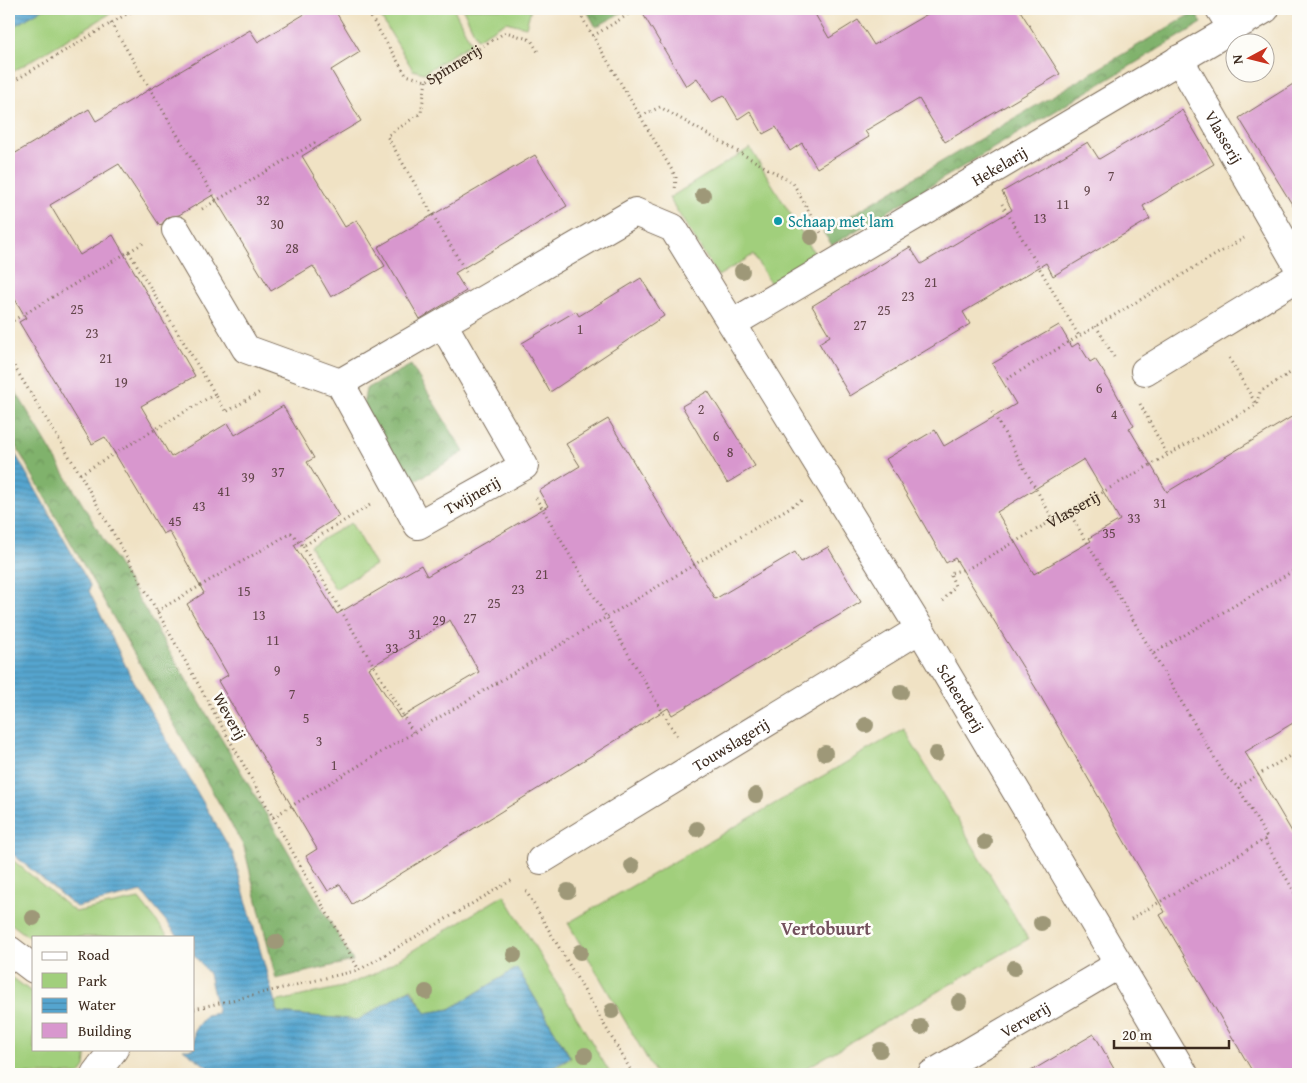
<svg xmlns="http://www.w3.org/2000/svg" width="1307" height="1083" font-family="'Gentium Book Plus',serif">
<defs>
<pattern id="forest-crowns" width="20" height="18" patternUnits="userSpaceOnUse" patternTransform="scale(1.25)"><rect width="20" height="18" fill="#80b26c"/><path d="M2 6a3 3 0 1 1 6 0M12 15a3 3 0 1 1 6 0" fill="none" stroke="#6a9158"/></pattern>
<pattern id="water-rules" width="6" height="5" patternUnits="userSpaceOnUse" patternTransform="scale(1.25)"><rect width="6" height="5" fill="#55a5cf"/><path d="M0 2.5h6" fill="none" stroke="#4887a7"/></pattern>
</defs>
<rect width="100%" height="100%" fill="#fdfcf7"/>
<filter id="ink" filterUnits="userSpaceOnUse"><feTurbulence type="fractalNoise" baseFrequency=".02" numOctaves="2"/><feDisplacementMap in="SourceGraphic" scale="10" xChannelSelector="R" yChannelSelector="G"/><feConvolveMatrix kernelMatrix="1 2 1 2 8 2 1 2 1" color-interpolation-filters="sRGB"/></filter>
<filter id="wash" filterUnits="userSpaceOnUse"><feTurbulence type="fractalNoise" baseFrequency=".0096" numOctaves="4" result="noise"/><feDisplacementMap in="SourceGraphic" scale="20" xChannelSelector="R" yChannelSelector="G"/><feGaussianBlur stdDeviation="1.12" result="paint"/><feColorMatrix in="noise" values="0 0 0 0 0 0 0 0 0 0 0 0 0 0 0 0 0 1.4 0 .05"/><feComposite in="paint" operator="in"/></filter>
<g filter="url(#wash)">
<rect width="100%" height="100%" fill="#f0e2c4"/>
<g fill="#a1cf7c" stroke="#6e7c4d">
<polygon points="43,9 118,9 9,74 9,29"/>
<polygon points="376,9 454,9 471,43 424,73 413,70"/>
<polygon points="463,9 531,9 526,27 506,22 477,39"/>
<polygon points="750,148 816,256 771,284 753,255 718,276 669,198"/>
<polygon points="351,523 375,565 335,589 310,546"/>
<polygon points="904,729 1028,939 796,1074 656,1074 568,923"/>
<polygon points="9,857 75,912 139,899 169,937 34,937 34,941 9,922"/>
<polygon points="504,895 610,1073 544,1074 571,1058 517,968 450,1009 426,1013 411,988 358,1020 278,1013 275,1002 342,987 374,974"/>
<polygon points="9,975 34,994 34,1049 87,1049 85,1067 80,1074 9,1074"/>
</g>
<g fill="url(#forest-crowns)" stroke="#5e6e45">
<polygon points="586,9 621,9 623,12 596,27"/>
<polygon points="1194,12 1202,23 832,245 823,232"/>
<polygon points="411,365 464,452 407,486 363,405 366,389"/>
<polygon points="9,380 353,961 276,979 244,847 9,434"/>
</g>
<g fill="url(#water-rules)" stroke="#486876">
<polygon points="9,9 43,9 9,29"/>
<polygon points="9,443 90,585 89,591 134,683 233,854 278,1013 358,1020 410,989 426,1013 450,1009 517,968 570,1057 542,1074 217,1074 183,1049 194,1049 194,1030 206,1015 218,1013 209,974 194,955 194,937 179,937 142,892 76,907 9,851"/>
</g>
<g id="blocks">
<g fill="#d897ce" fill-rule="evenodd">
<path d="M313 9H334L360 52 331 70 361 121 302 156 345 227 357 220 385 266 331 297 313 266 271 291 213 195 179 215 168 217 160 226 119 164 50 205 80 255 113 235 195 376 141 406 171 457 228 423 235 435 283 406 314 458 307 462 339 516 294 545 337 614 421 565 427 576 548 506 539 491 580 466 566 444 608 419 715 599 795 552 801 562 828 547 861 602 672 715 668 708 352 904 340 884 328 891 306 856 317 849 218 681 228 675 187 604 204 593 169 531 163 534 105 437 92 444 19 322 26 318 9 289V157L89 109 96 121 250 30 258 42ZM450 620 479 672 400 718 369 668Z"/>
<polygon points="640,9 812,9 829,38 858,20 874,45 936,9 1019,9 1060,74 945,142 919,99 865,131 869,137 817,168 802,143 790,151 776,127 763,134 750,111 738,119 724,95 712,102 697,78 686,86"/>
<polygon points="1298,81 1298,214 1239,118"/>
<polygon points="1182,110 1214,164 1143,206 1150,219 1053,276 1046,263 987,298 963,312 970,324 850,396 819,343 830,336 812,306 910,247 921,264 1012,210 1002,192 1088,142 1099,159"/>
<polygon points="535,155 567,206 455,273 466,291 420,319 378,247"/>
<polygon points="641,278 664,316 550,392 522,343 576,311 579,316"/>
<path d="M1059 325 1072 347 1078 343 1090 362 1095 359 1110 382 1134 426 1129 428 1167 492 1298 413V720L1245 752 1298 842V1074H1254L1160 915 1165 912 1037 690 955 558 946 563 886 459 935 430 944 446 1016 404 992 364ZM1084 459 1120 520 1089 538 1091 541 1034 574 997 512Z"/>
<polygon points="708,391 755,466 727,483 682,406"/>
<polygon points="1094,1034 1117,1074 1026,1074"/>
</g>
</g>
</g>
<g filter="url(#ink)">
<use href="#blocks" fill-opacity="0" stroke="#7a6a58" stroke-width="1"/>
<g fill="none" stroke-linecap="round" stroke-linejoin="round">
<defs>
<g id="minor">
<polyline points="1220,9 1232,28"/>
<path id="s3" d="M1179 59 1298 266"/>
<polyline points="176,230 246,349 340,383"/>
<path id="s4" d="M733 323 1265 9"/>
<path id="s5" d="M443 324 524 466 418 525 340 383 635 212 673 228 920 629 1184 1074"/>
<polyline points="1145,371 1298,277"/>
<path id="s6" d="M541 860 920 629"/>
<polyline points="9,950 34,969"/>
<polyline points="95,1074 114,1049"/>
<path id="s7" d="M932 1074 1118 965"/>
</g>
</defs>
<use href="#minor" stroke="#7a6a58" stroke-width="30"/>
<g stroke="#7a6a58" stroke-width="3" stroke-dasharray="1 4" stroke-linecap="butt">
<path id="s1" d="M366 9 406 75 426 81 506 32 531 40 538 52"/>
<polyline points="577,9 676,177 675,191"/>
<polyline points="111,23 216,200"/>
<polyline points="593,36 637,9"/>
<polyline points="426,81 421,113 387,136 466,272"/>
<polyline points="9,84 135,9"/>
<polyline points="641,116 660,107 793,183 821,233"/>
<polyline points="1002,204 1079,336"/>
<polyline points="202,209 316,142"/>
<polyline points="129,252 215,394"/>
<polyline points="9,323 145,242"/>
<polyline points="1096,326 1114,357"/>
<polyline points="9,358 80,474 359,970"/>
<polyline points="1229,358 1256,404"/>
<polyline points="1007,379 1244,238"/>
<polyline points="1140,404 1168,456"/>
<polyline points="992,411 1054,521"/>
<polyline points="80,474 215,394 226,412 262,391"/>
<polyline points="536,498 678,738"/>
<polyline points="1069,512 1226,777 1238,787"/>
<polyline points="303,546 414,734"/>
<path id="s2" d="M943 601 955 586 950 573 969 568 1256 405 1260 392 1298 368"/>
<polyline points="157,611 291,533 303,546 370,505"/>
<polyline points="1154,653 1298,568"/>
<polyline points="273,817 802,500"/>
<polyline points="1264,840 1298,898"/>
<polyline points="526,891 633,1074"/>
<polyline points="1131,919 1267,838 1238,787 1298,751"/>
<polyline points="194,1009 359,970 514,879"/>
</g>
<use href="#minor" stroke="#fff" stroke-width="28"/>
</g>
<g fill="#9e9878">
<circle cx="703" cy="195" r="8"/>
<circle cx="811" cy="237" r="8"/>
<circle cx="742" cy="271" r="8"/>
<circle cx="901" cy="692" r="8"/>
<circle cx="866" cy="725" r="8"/>
<circle cx="825" cy="753" r="8"/>
<circle cx="936" cy="754" r="8"/>
<circle cx="756" cy="795" r="8"/>
<circle cx="697" cy="829" r="8"/>
<circle cx="985" cy="842" r="8"/>
<circle cx="632" cy="866" r="8"/>
<circle cx="568" cy="891" r="8"/>
<circle cx="33" cy="918" r="8"/>
<circle cx="1041" cy="923" r="8"/>
<circle cx="276" cy="942" r="8"/>
<circle cx="580" cy="952" r="8"/>
<circle cx="514" cy="955" r="8"/>
<circle cx="1014" cy="968" r="8"/>
<circle cx="426" cy="992" r="8"/>
<circle cx="959" cy="1002" r="8"/>
<circle cx="612" cy="1011" r="8"/>
<circle cx="921" cy="1027" r="8"/>
<circle cx="880" cy="1050" r="8"/>
<circle cx="585" cy="1055" r="8"/>
</g>
</g>
<circle fill="#0f9aa8" stroke="#fdfcf7" stroke-width="2" cx="778" cy="221" r="5"/>
<g text-anchor="middle" stroke-width="5" stroke-linejoin="round" paint-order="stroke">
<g font-size="14" fill="#62454a">
<text x="1111" y="181">7</text>
<text x="1087" y="195">9</text>
<text x="263" y="205">32</text>
<text x="1063" y="209">11</text>
<text x="1040" y="223">13</text>
<text x="277" y="229">30</text>
<text x="292" y="253">28</text>
<text x="931" y="287">21</text>
<text x="908" y="301">23</text>
<text x="77" y="314">25</text>
<text x="884" y="315">25</text>
<text x="860" y="330">27</text>
<text x="580" y="334">1</text>
<text x="92" y="338">23</text>
<text x="106" y="363">21</text>
<text x="121" y="387">19</text>
<text x="1099" y="393">6</text>
<text x="701" y="414">2</text>
<text x="1114" y="419">4</text>
<text x="716" y="441">6</text>
<text x="730" y="457">8</text>
<text x="278" y="477">37</text>
<text x="248" y="482">39</text>
<text x="224" y="496">41</text>
<text x="1160" y="508">31</text>
<text x="199" y="511">43</text>
<text x="1134" y="523">33</text>
<text x="175" y="526">45</text>
<text x="1109" y="538">35</text>
<text x="542" y="579">21</text>
<text x="518" y="594">23</text>
<text x="244" y="596">15</text>
<text x="494" y="608">25</text>
<text x="259" y="620">13</text>
<text x="470" y="623">27</text>
<text x="439" y="625">29</text>
<text x="415" y="639">31</text>
<text x="273" y="645">11</text>
<text x="392" y="653">33</text>
<text x="277" y="675">9</text>
<text x="292" y="699">7</text>
<text x="306" y="723">5</text>
<text x="319" y="746">3</text>
<text x="334" y="770">1</text>
</g>
<g font-size="16" fill="#3b2a1e" stroke="#fdfcf7">
<text dy="6" stroke="none"><textPath href="#s1" startOffset="130">Spinnerij</textPath></text>
<text dy="6" stroke="none"><textPath href="#s3" startOffset="90">Vlasserij</textPath></text>
<text dy="6" stroke="none"><textPath href="#s4" startOffset="309">Hekelarij</textPath></text>
<text transform="translate(472 495) rotate(-29)" y="6">Twijnerij</text>
<text dy="6" stroke="none"><textPath href="#s2" startOffset="172">Vlasserij</textPath></text>
<text dy="6" stroke="none"><textPath href="#s5" startOffset="1380">Scheerderij</textPath></text>
<text transform="translate(230 716) rotate(61)" y="6">Weverij</text>
<text dy="6" stroke="none"><textPath href="#s6" startOffset="222">Touwslagerij</textPath></text>
<text dy="6" stroke="none"><textPath href="#s7" startOffset="108">Ververij</textPath></text>
</g>
<g font-size="16" fill="#0d838f" stroke="#fdfcf7" text-anchor="start">
<text x="788" y="227">Schaap met lam</text>
</g>
<g font-size="18" font-weight="bold" fill="#72505c" stroke="#fdfcf7">
<text x="826" y="935">Vertobuurt</text>
</g>
</g>
<rect width="1307" height="1083" fill="none" stroke="#fdfcf7" stroke-width="30"/>
<rect x="32" y="936" width="162" height="115" fill="#fdfcf7" stroke="#afa8a0"/>
<rect x="42" y="952" width="25" height="8" fill="#ffffff" stroke="#afa8a0"/>
<text x="78" y="960" font-size="15" fill="#3b2a1e">Road</text>
<rect x="42" y="973" width="25" height="15" fill="#a1cf7c" stroke="#afa8a0"/>
<text x="78" y="986" font-size="15" fill="#3b2a1e">Park</text>
<rect x="42" y="998" width="25" height="15" fill="url(#water-rules)" stroke="#afa8a0"/>
<text x="78" y="1010" font-size="15" fill="#3b2a1e">Water</text>
<rect x="42" y="1023" width="25" height="15" fill="#d897ce" stroke="#afa8a0"/>
<text x="78" y="1036" font-size="15" fill="#3b2a1e">Building</text>
<g transform="translate(1250 58) rotate(263)"><circle r="24" fill="#fdfcf7" stroke="#afa8a0"/>
<path d="M0-4L9 19L0 12L-9 19Z" fill="#c8321e"/>
<text y="-8" font-size="14" font-weight="bold" text-anchor="middle" fill="#3b2a1e">N</text>
</g>
<path d="M1114 1040v8h115v-8" fill="none" stroke="#3b2a1e" stroke-width="2.5"/>
<text x="1122" y="1040" font-size="15" fill="#3b2a1e" stroke="#fdfcf7" stroke-width="4" paint-order="stroke">20 m</text>
</svg>
